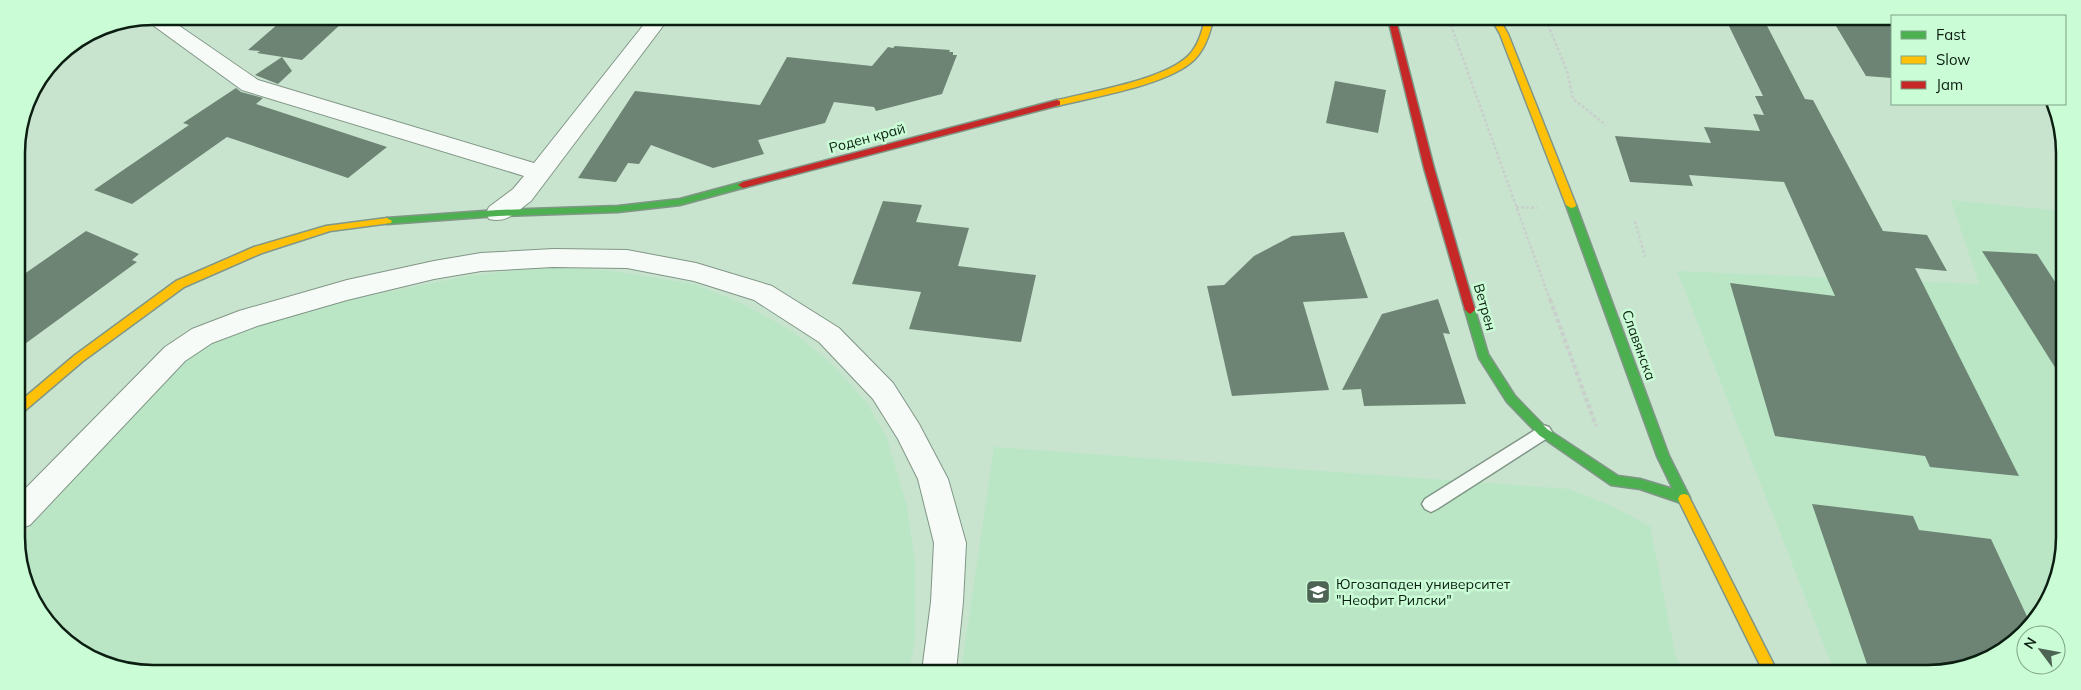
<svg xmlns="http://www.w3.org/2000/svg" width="2081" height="690" font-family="Mulish,sans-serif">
<rect width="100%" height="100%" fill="#c8e4cf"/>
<g fill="#bae6c6">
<polygon points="1951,200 2062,211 2060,573 2042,613 2011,645 1937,673 1835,673 1677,271 1979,284"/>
<polygon points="549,267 605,270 669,280 694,284 739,302 792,331 833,365 867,403 886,436 907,506 915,564 915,641 909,671 117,669 50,627 19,563 19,539 191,354 211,342 295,311 467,276"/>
<polygon points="994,447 1570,489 1609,505 1650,526 1676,658 1686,673 961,671"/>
</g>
<g fill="#6d8374">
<polygon points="286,17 346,17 340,23 342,23 302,60 257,53 260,51 248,50"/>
<polygon points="1726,20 1764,20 1805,99 1813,100 1883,231 1927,235 1947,271 1915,268 2019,476 1930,467 1925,456 1775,436 1730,283 1835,296 1784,182 1689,175 1693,186 1630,182 1615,136 1711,143 1704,127 1760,131 1753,114 1764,115 1755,96 1763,96"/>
<polygon points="1833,21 1892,21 1892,78 1866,76"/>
<polygon points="895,46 950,50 949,52 953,52 953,55 957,55 942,94 876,111 874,107 834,102 825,123 758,140 764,154 713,168 651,145 639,164 628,163 616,182 578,178 635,91 760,105 787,57 872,66 888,47 893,48"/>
<polygon points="282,57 292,71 278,84 255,75"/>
<polygon points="1335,81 1386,90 1378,133 1326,123"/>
<polygon points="236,88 241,92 263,98 256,104 387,147 348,178 227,137 132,204 94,190 189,125 183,123"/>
<polygon points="883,201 922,205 916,222 969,228 958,266 1036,275 1021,342 909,329 921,292 852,284"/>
<polygon points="86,231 139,254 132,260 137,262 18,349 17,279"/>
<polygon points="1344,232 1368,298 1303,302 1329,390 1232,396 1207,286 1224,285 1254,256 1292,236"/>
<polygon points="1982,251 2037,254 2061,291 2061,377"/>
<polygon points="1438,299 1450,334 1443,333 1466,404 1364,406 1361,389 1342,390 1382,314"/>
<polygon points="1812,504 1913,516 1919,530 1991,539 2031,625 2011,645 1937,673 1870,673"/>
</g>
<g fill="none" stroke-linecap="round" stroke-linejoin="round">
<defs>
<polygon id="lane" points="1543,425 1549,427 1552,432 1549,437 1437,509 1431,512 1425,509 1422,504 1425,499"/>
<g id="street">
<path d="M153 16H165L258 80 534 163 649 18H669L531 201C517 211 507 224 489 219L486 213 489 207 513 189 524 176 242 90 143 18Z"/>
<polygon points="553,249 627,250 696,263 772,286 839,328 893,383 919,424 948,479 966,543 963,602 956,671 922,671 931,602 934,543 918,479 898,439 873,399 819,342 754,300 694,281 627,268 553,267 481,271 434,279 347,300 257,326 212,343 185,361 30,525 19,529 18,496 165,347 192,329 239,311 347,280 434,261 481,253"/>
</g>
<g id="fast">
<polygon points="743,182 748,185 746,187 680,205 618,212 498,216 387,224 382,221 387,218 498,210 618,206 680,199"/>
<polygon points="1571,202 1576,205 1669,456 1690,498 1688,503 1684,504 1640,489 1611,485 1539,435 1507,402 1479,358 1465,310 1470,306 1475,310 1488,354 1515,396 1547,429 1618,476 1640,479 1673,489 1657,456 1566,205"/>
</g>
<g id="slow">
<path d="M1205 19H1213C1210 34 1205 49 1194 60 1168 85 1093 97 1057 106L1052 103 1054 101C1088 92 1167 80 1190 54 1199 44 1202 31 1205 19Z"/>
<polygon points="1492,20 1500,20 1508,34 1576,205 1575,207 1571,208 1566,205 1500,34"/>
<polygon points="387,218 392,221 391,223 330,231 262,253 184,287 83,361 22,413 18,415 18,403 75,355 176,281 254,247 326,226"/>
<polygon points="1684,494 1688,495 1778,673 1764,673 1678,499 1680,495"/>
</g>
<g id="jam">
<polygon points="1388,19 1396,20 1434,168 1475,310 1470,314 1465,310 1424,168"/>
<polygon points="1057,100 1060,101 1060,105 743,188 738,185 743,182"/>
</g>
</defs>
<use href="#lane" stroke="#809686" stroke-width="3"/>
<use href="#street" stroke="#809686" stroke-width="2"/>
<use href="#fast" stroke="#809686" stroke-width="3"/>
<use href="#slow" stroke="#809686" stroke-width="3"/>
<use href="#jam" stroke="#809686" stroke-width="3"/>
<g stroke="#c9d0cb" stroke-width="2.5" stroke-dasharray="3 2" stroke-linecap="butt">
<polyline points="1449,20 1550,300"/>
<polyline points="1546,20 1567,71 1573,99 1606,125"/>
<polyline points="1516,207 1537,208"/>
<polyline points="1635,221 1645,257"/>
</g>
<polyline stroke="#c9d0cb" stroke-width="4" stroke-dasharray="4.5 2.5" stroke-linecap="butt" points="1550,299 1596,426"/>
<use href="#lane" fill="#f7fbf8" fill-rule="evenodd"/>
<use href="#street" fill="#f7fbf8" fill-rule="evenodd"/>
<use href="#fast" fill="#4caf50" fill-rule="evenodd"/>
<use href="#slow" fill="#ffc107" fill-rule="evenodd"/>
<use href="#jam" fill="#c62828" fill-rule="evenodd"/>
</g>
<defs>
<symbol id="university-square" viewBox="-11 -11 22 22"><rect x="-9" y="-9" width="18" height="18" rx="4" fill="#4d6354" stroke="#cafcd6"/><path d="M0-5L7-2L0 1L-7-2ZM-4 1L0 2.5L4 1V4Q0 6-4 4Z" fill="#fff"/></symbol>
</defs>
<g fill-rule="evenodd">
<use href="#university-square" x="1304" y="578" width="28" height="28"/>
</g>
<g text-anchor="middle" stroke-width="5" stroke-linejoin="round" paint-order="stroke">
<g font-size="14" fill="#0b1e11" stroke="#cafcd6">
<text transform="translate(867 138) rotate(-15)" y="5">Роден край</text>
<text transform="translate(1485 307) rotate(74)" y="5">Ветрен</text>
<text transform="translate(1639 345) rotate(70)" y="5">Славянска</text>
</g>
<g font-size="14" fill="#0b1e11" stroke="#cafcd6" text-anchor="start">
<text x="1336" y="589">Югозападен университет<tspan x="1336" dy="16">"Неофит Рилски"</tspan></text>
</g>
</g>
<path d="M0 0H2081V690H0ZM153 25H1928A128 128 0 0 1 2056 153V537A128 128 0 0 1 1928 665H153A128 128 0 0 1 25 537V153A128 128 0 0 1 153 25Z" fill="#cafcd6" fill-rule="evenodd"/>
<path fill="none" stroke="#0b1e11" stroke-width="2.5" d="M153 25H1928A128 128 0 0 1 2056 153V537A128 128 0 0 1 1928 665H153A128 128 0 0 1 25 537V153A128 128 0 0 1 153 25Z"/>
<rect x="1891" y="15" width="175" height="90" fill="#cafcd6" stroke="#7ea387"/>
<rect x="1901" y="31" width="25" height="8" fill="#4caf50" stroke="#7ea387"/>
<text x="1936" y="40" font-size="15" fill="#0b1e11">Fast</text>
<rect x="1901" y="56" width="25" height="8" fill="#ffc107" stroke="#7ea387"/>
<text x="1936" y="65" font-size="15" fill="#0b1e11">Slow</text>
<rect x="1901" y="81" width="25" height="8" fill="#c62828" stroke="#7ea387"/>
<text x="1936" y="90" font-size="15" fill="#0b1e11">Jam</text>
<g transform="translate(2041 650) rotate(302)"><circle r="24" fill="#cafcd6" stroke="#7ea387"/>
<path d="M0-4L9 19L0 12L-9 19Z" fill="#4d6354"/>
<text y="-8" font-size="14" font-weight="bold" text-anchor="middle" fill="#0b1e11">N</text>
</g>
</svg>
